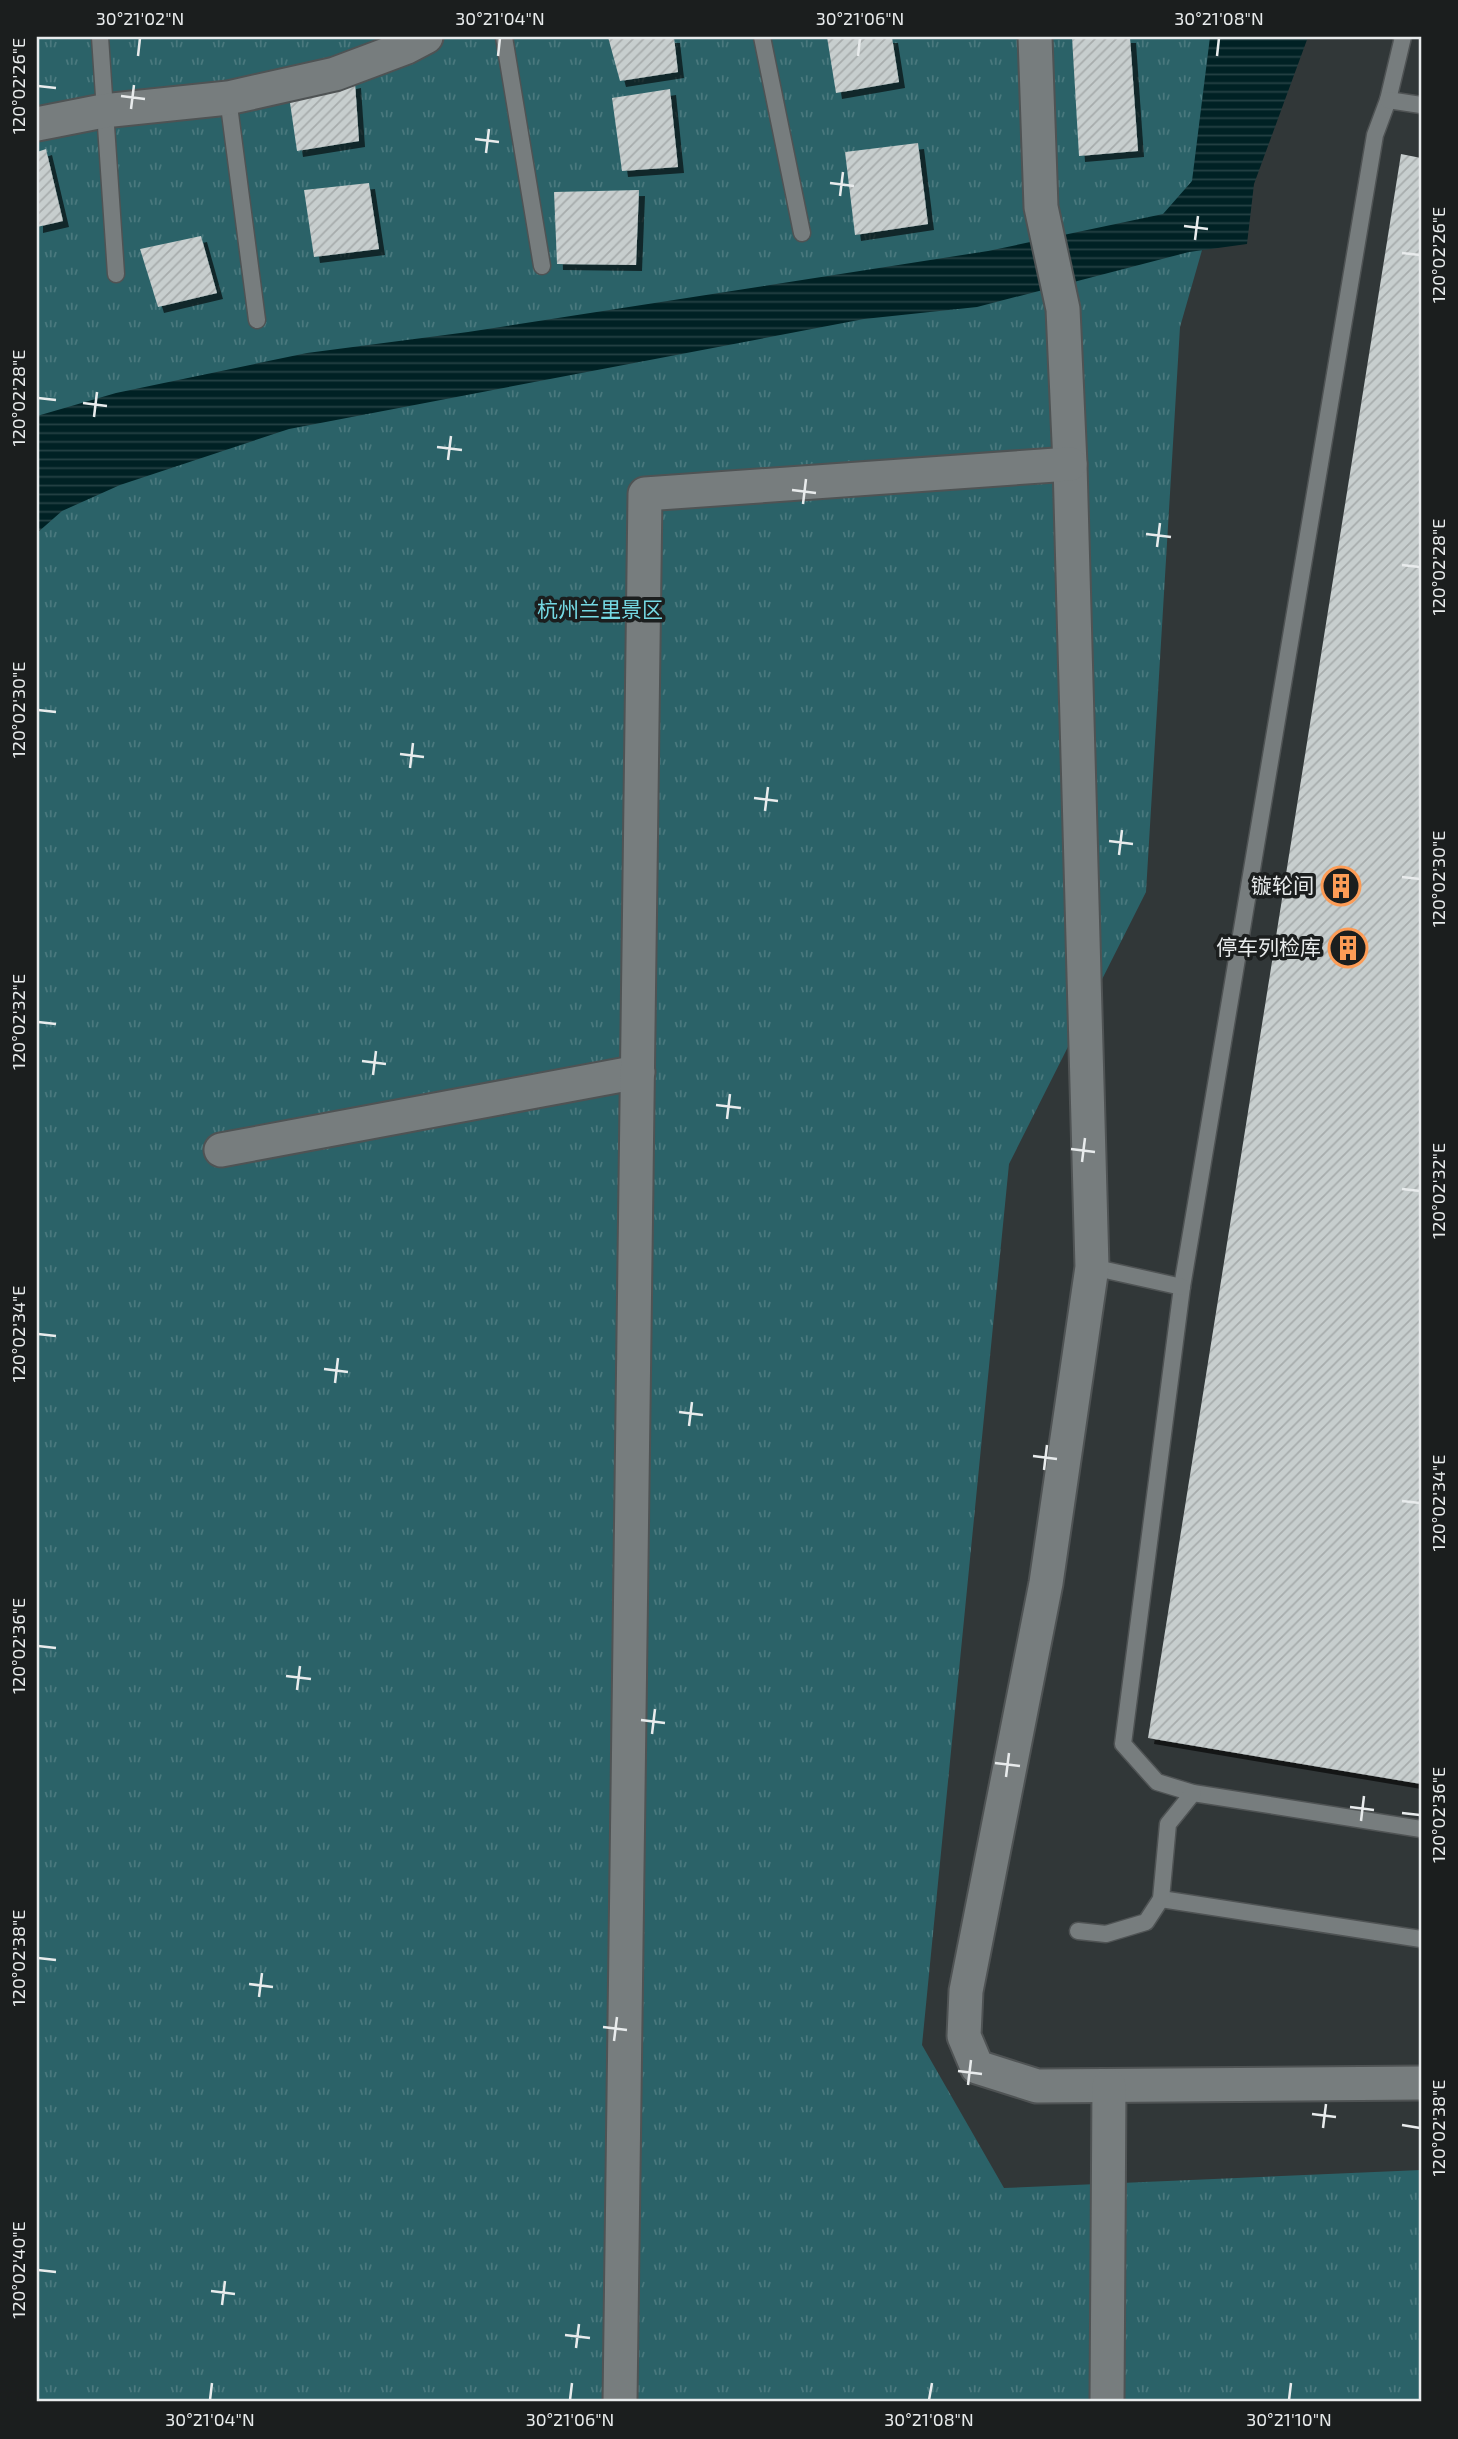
<svg xmlns="http://www.w3.org/2000/svg" width="1458" height="2439" font-family="'Exo 2','Noto Sans SC',sans-serif">
<defs>
<pattern id="park-tufts" width="24" height="20" patternUnits="userSpaceOnUse" patternTransform="scale(1.75)"><rect width="24" height="20" fill="#2b6268"/><path d="M3 7l-1-3M5 7V3M7 7l1-3M15 17l-1-3M17 17v-4M19 17l1-3" fill="none" stroke="#4a797e"/></pattern>
<pattern id="water-rules" width="6" height="5" patternUnits="userSpaceOnUse" patternTransform="scale(1.75)"><rect width="6" height="5" fill="#002124"/><path d="M0 2.5h6" fill="none" stroke="#254144"/></pattern>
<pattern id="building-hatch" width="6" height="6" patternUnits="userSpaceOnUse" patternTransform="scale(1.75)"><rect width="6" height="6" fill="#c7cece"/><path d="M-1 1l2-2M0 6l6-6M5 7l2-2" fill="none" stroke="#a7acac"/></pattern>
<filter id="shadow"><feDropShadow dx="6" dy="6" stdDeviation="0" flood-color="#0009"/></filter>
</defs>
<rect width="100%" height="100%" fill="#313738"/>
<polygon fill="url(#park-tufts)" points="37,37 1263,37 1180,327 1146,892 1009,1164 922,2045 1004,2188 1421,2170 1421,2402 37,2402"/>
<polygon fill="url(#water-rules)" points="1210,37 1308,37 1254,184 1247,244 1189,252 977,307 864,319 289,429 120,485 62,511 37,533 37,416 116,393 307,353 468,332 988,251 1163,214 1192,181"/>
<g fill="url(#building-hatch)" filter="url(#shadow)">
<polygon points="608,37 674,37 678,72 620,81"/>
<polygon points="827,37 892,37 899,82 836,93"/>
<polygon points="1072,37 1130,37 1138,151 1079,156"/>
<polygon points="355,82 359,141 297,151 289,96"/>
<polygon points="670,89 678,167 622,171 612,98"/>
<polygon points="918,143 928,224 855,235 845,152"/>
<polygon points="46,149 63,221 37,227 37,152"/>
<polygon points="1401,154 1421,158 1421,1784 1148,1738"/>
<polygon points="369,183 379,249 314,257 304,190"/>
<polygon points="639,190 636,265 557,264 554,192"/>
<polygon points="201,236 217,293 158,307 140,249"/>
</g>
<g fill="none" stroke-linecap="round" stroke-linejoin="round">
<defs>
<g id="lane">
<polyline points="100,37 116,274"/>
<polyline points="504,37 542,266"/>
<polyline points="762,37 802,233"/>
<polyline points="1403,37 1388,100 1375,135 1182,1287 1123,1744 1157,1782 1193,1793 1421,1829"/>
<polyline points="228,98 257,320"/>
<polyline points="1388,100 1421,105"/>
<polyline points="1092,1267 1182,1287"/>
<polyline points="1161,1899 1421,1939"/>
<polyline points="1078,1931 1106,1934 1146,1922 1161,1899 1168,1824 1193,1793"/>
</g>
<g id="street">
<polyline points="1035,37 1041,207 1063,309 1070,464 1092,1267 1046,1583 966,1991 964,2036 977,2067 1037,2086 1421,2083"/>
<polyline points="37,124 103,111 228,98 335,74 407,47 426,37"/>
<polyline points="221,1150 638,1072"/>
<polyline points="620,2402 645,494 1070,464"/>
<polyline points="1107,2402 1109,2086"/>
</g>
</defs>
<use href="#lane" stroke="#4f5354" stroke-width="19"/>
<use href="#street" stroke="#4f5354" stroke-width="37"/>
<use href="#lane" stroke="#777d7e" stroke-width="16"/>
<use href="#street" stroke="#777d7e" stroke-width="33"/>
</g>
<path fill="none" stroke="#e8ebec" stroke-width="2.5" d="M138 56 140 38M498 56 500 38M858 56 860 38M1217 56 1219 38M38 86 56 88M121 96 145 99M131 109 134 85M475 139 499 142M486 153 489 129M830 183 854 186M840 196 843 172M1184 226 1208 229M1195 240 1198 216M1402 253 1420 255M38 398 56 400M83 403 107 406M94 417 97 392M437 447 462 450M448 460 451 436M792 490 816 493M803 504 806 479M1146 534 1171 537M1157 547 1160 523M1402 565 1420 567M38 710 56 712M400 754 424 757M410 768 413 743M754 798 778 801M765 811 768 787M1109 841 1133 844M1119 855 1122 830M1402 877 1420 879M38 1022 56 1024M362 1061 386 1064M373 1075 376 1051M716 1105 741 1108M727 1119 730 1094M1071 1149 1095 1152M1082 1162 1085 1138M1402 1189 1420 1191M38 1334 56 1336M324 1369 348 1372M335 1383 338 1358M679 1412 703 1415M689 1426 692 1402M1033 1456 1057 1459M1044 1470 1047 1445M1402 1501 1420 1503M38 1646 56 1648M286 1676 311 1679M297 1690 300 1666M641 1720 665 1723M652 1734 655 1709M995 1763 1020 1766M1006 1777 1009 1753M1350 1807 1374 1810M1402 1813 1420 1815M1361 1821 1364 1796M38 1958 56 1960M249 1984 273 1987M259 1997 262 1973M603 2027 627 2030M614 2041 617 2017M958 2071 982 2074M968 2085 971 2060M1312 2114 1336 2117M1402 2125 1420 2128M1323 2128 1326 2104M38 2270 56 2272M211 2291 235 2294M222 2305 225 2281M565 2335 590 2338M576 2348 579 2324M210 2400 212 2383M570 2400 572 2383M929 2400 932 2383M1289 2400 1291 2383"/>
<defs>
<symbol id="building-ring" viewBox="-11 -11 22 22"><circle r="9.5" fill="#1b1e1e" stroke="#fd9c56" stroke-width="1.5"/><path d="M-4-6H4V6H1V3H-1V6H-4ZM-2.5-4.3h1.7v1.8h-1.7ZM.8-4.3h1.7v1.8H.8ZM-2.5-1h1.7V.8h-1.7ZM.8-1h1.7V.8H.8Z" fill="#fd9c56"/></symbol>
</defs>
<g fill-rule="evenodd">
<use href="#building-ring" x="1319" y="864" width="44" height="44"/>
<use href="#building-ring" x="1326" y="926" width="44" height="44"/>
</g>
<g text-anchor="middle" stroke-width="7" stroke-linejoin="round" paint-order="stroke">
<g font-size="21" fill="#75d9e3" stroke="#1b1e1e">
<text x="600" y="617">杭州兰里景区</text>
</g>
<g font-size="21" fill="#e8ebec" stroke="#1b1e1e" text-anchor="end">
<text x="1314" y="893">镟轮间</text>
<text x="1321" y="955">停车列检库</text>
</g>
</g>
<rect width="1458" height="2439" fill="none" stroke="#1b1e1e" stroke-width="77"/>
<rect x="38" y="38" width="1382" height="2362" fill="none" stroke="#e8ebec" stroke-width="2.5"/>
<g font-size="18" text-anchor="middle" fill="#e8ebec">
<text x="140" y="25">30°21'02"N</text>
<text x="500" y="25">30°21'04"N</text>
<text x="860" y="25">30°21'06"N</text>
<text x="1219" y="25">30°21'08"N</text>
<text transform="translate(19 86) rotate(-90)" y="6">120°02'26"E</text>
<text transform="translate(1439 255) rotate(-90)" y="6">120°02'26"E</text>
<text transform="translate(19 398) rotate(-90)" y="6">120°02'28"E</text>
<text transform="translate(1439 567) rotate(-90)" y="6">120°02'28"E</text>
<text transform="translate(19 710) rotate(-90)" y="6">120°02'30"E</text>
<text transform="translate(1439 879) rotate(-90)" y="6">120°02'30"E</text>
<text transform="translate(19 1022) rotate(-90)" y="6">120°02'32"E</text>
<text transform="translate(1439 1191) rotate(-90)" y="6">120°02'32"E</text>
<text transform="translate(19 1334) rotate(-90)" y="6">120°02'34"E</text>
<text transform="translate(1439 1503) rotate(-90)" y="6">120°02'34"E</text>
<text transform="translate(19 1646) rotate(-90)" y="6">120°02'36"E</text>
<text transform="translate(1439 1815) rotate(-90)" y="6">120°02'36"E</text>
<text transform="translate(19 1958) rotate(-90)" y="6">120°02'38"E</text>
<text transform="translate(1439 2128) rotate(-90)" y="6">120°02'38"E</text>
<text transform="translate(19 2270) rotate(-90)" y="6">120°02'40"E</text>
<text x="210" y="2426">30°21'04"N</text>
<text x="570" y="2426">30°21'06"N</text>
<text x="929" y="2426">30°21'08"N</text>
<text x="1289" y="2426">30°21'10"N</text>
</g>
</svg>
